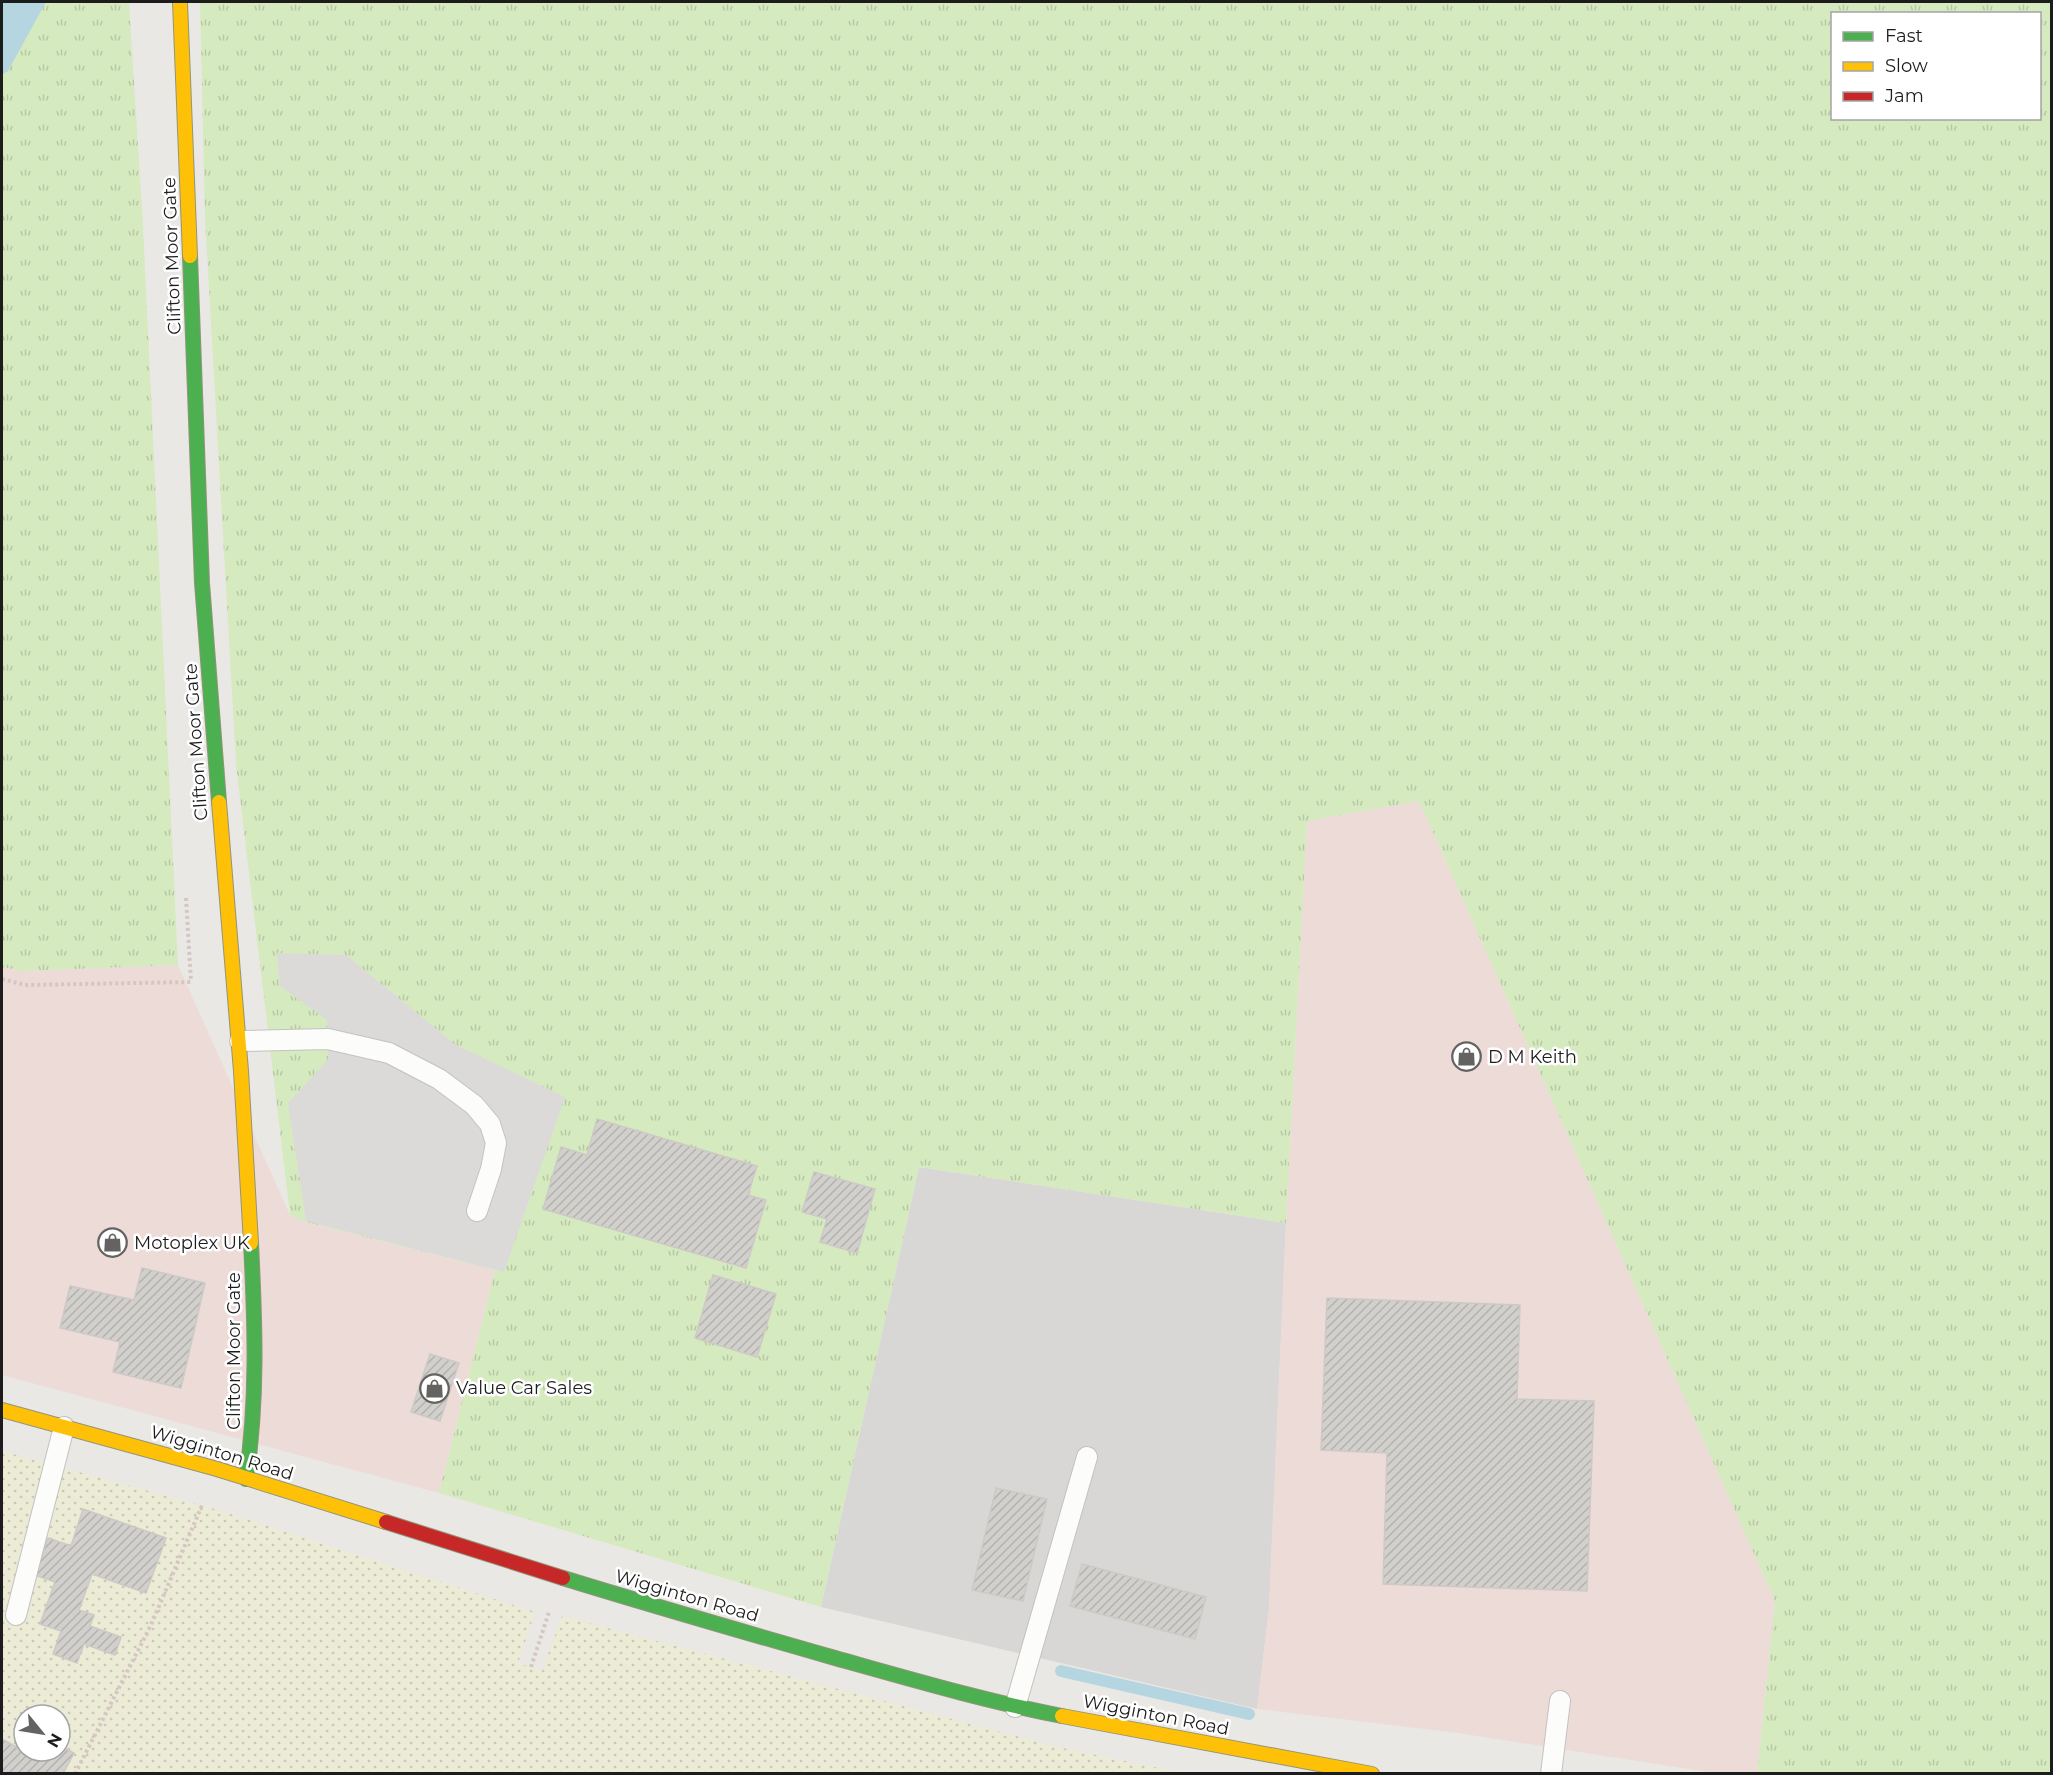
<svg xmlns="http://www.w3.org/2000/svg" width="2053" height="1775" font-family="Montserrat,sans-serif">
<defs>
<pattern id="farmland-dots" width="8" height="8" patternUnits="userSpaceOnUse" patternTransform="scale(1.5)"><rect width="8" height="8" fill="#ebebd6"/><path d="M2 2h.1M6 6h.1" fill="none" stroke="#c9c9b7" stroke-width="1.8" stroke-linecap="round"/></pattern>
<pattern id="grass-tufts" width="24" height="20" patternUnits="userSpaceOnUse" patternTransform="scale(1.5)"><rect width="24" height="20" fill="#d6eac0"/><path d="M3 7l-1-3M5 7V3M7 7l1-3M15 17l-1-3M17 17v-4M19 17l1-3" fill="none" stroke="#b7c8a4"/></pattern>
<pattern id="building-hatch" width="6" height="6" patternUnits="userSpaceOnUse" patternTransform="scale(1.5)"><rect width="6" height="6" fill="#d2d0cd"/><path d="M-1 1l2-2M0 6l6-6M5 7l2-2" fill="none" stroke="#b4b2af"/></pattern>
</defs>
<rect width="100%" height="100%" fill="#eae8e4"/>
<polygon fill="#d9d7d5" points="919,1167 1286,1223 1269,1609 1257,1709 821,1607"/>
<g fill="#eddbd8">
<polygon points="1419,801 1775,1601 1757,1773 1714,1773 1458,1733 1257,1709 1269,1609 1286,1223 1307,821"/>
<polygon points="178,965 290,1215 306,1222 495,1270 439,1493 2,1375 2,967 22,971"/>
</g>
<path fill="url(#farmland-dots)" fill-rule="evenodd" d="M2 1451 218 1510 535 1612 518 1663 542 1671 562 1616 1058 1747 1183 1773H2ZM24 1715H60V1751H24Z"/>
<g fill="url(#grass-tufts)" fill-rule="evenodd">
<polygon points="2,2 129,2 143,225 178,965 22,971 2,967"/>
<path d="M200 2H2051V1773H1757L1775 1601 1419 801 1307 821 1286 1223 919 1167 821 1607 439 1493 495 1270 306 1222 290 1215 236 765 205 218ZM1832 14H2040V118H1832Z"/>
</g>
<polygon fill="#dbdad8" points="277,953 346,955 456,1045 565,1097 504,1272 306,1221 288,1103 328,1060 327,1020 280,986"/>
<polygon fill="#b5d6e0" points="2,2 46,2 8,71 2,75"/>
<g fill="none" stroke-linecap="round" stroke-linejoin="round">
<polyline stroke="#b5d6e0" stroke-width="12" points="1061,1671 1249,1714"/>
</g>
<g fill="url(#building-hatch)" stroke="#cdc9c5" stroke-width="1.5">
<polygon points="597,1119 757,1166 748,1195 766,1200 746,1268 543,1209 561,1147 587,1155"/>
<polygon points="814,1172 875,1189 857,1253 820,1242 827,1219 802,1212"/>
<polygon points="142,1268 205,1283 181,1388 113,1372 120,1342 60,1328 70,1286 134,1300"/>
<polygon points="713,1275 776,1294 757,1357 695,1338"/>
<polygon points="1327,1298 1520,1305 1517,1399 1594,1401 1587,1591 1383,1584 1387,1453 1321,1450"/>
<polygon points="430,1354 459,1363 440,1421 411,1412"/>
<polygon points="996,1488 1047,1499 1023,1601 972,1590"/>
<polygon points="83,1509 166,1538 146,1593 92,1574 79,1610 94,1615 90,1626 121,1637 115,1655 84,1644 77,1663 53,1654 61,1631 40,1624 55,1582 35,1575 48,1538 71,1546"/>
<polygon points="1082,1564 1206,1597 1195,1639 1070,1606"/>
<polygon points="2,1739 22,1750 24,1747 24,1751 60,1751 60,1746 74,1753 63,1774 3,1774 2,1773"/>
</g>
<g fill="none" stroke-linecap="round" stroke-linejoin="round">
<defs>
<g id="lane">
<polyline points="240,1041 328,1039 389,1053 439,1079 474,1105 490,1124 496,1143 491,1169 477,1211"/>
<polyline points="16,1615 64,1427"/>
<polyline points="1015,1707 1087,1457"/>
<polyline points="1551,1774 1560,1701"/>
</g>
<g id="fast">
<polyline points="190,256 202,583 219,802"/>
<path d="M246 1479C258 1400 255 1323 251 1243"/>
<path d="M563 1578C654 1606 744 1632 835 1658 910 1679 985 1701 1062 1716"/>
</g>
<g id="slow">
<polyline points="180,2 190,256"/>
<polyline points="219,802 241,1071 251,1243"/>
<polyline points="2,1410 217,1469 386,1522"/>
<polyline points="1062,1716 1372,1774"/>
</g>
<polyline id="jam" points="386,1522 563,1578"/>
</defs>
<use href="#lane" stroke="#c3c2c0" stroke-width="22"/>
<use href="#fast" stroke="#92947c" stroke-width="16"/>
<use href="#slow" stroke="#92947c" stroke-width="16"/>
<use href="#jam" stroke="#92947c" stroke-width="16"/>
<g stroke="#d6c6c3" stroke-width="4" stroke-dasharray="3 3" stroke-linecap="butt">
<polyline points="186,898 191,982"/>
<polyline points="2,979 25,985 192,982"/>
<polyline points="531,1667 549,1612"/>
<polyline points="75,1774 151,1625 203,1503"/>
</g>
<use href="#lane" stroke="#fcfcfb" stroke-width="20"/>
<use href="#fast" stroke="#4caf50" stroke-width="14"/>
<use href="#slow" stroke="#ffc107" stroke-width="14"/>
<use href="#jam" stroke="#c62828" stroke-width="14"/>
</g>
<defs>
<symbol id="shop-ring" viewBox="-11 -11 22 22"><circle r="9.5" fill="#fff" stroke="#646362" stroke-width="1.5"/><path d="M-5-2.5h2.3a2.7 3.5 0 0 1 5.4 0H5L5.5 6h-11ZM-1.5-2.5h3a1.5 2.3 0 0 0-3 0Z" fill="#646362"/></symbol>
</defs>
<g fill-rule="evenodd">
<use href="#shop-ring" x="1450" y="1040" width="33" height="33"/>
<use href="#shop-ring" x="96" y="1226" width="33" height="33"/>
<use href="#shop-ring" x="418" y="1372" width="33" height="33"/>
</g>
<g text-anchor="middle" stroke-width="5" stroke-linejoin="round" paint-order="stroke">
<g font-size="18" fill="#1c1c1c" stroke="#fff">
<text transform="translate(172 256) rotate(-92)" y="6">Clifton Moor Gate</text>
<text transform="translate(196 742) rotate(-94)" y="6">Clifton Moor Gate</text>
<text transform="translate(234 1351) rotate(-90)" y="6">Clifton Moor Gate</text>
<text transform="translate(222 1453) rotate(17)" y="6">Wigginton Road</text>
<text transform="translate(687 1596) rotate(16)" y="6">Wigginton Road</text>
<text transform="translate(1156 1715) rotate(11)" y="6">Wigginton Road</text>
</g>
<g font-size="18" fill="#1c1c1c" stroke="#fff" text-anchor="start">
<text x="1488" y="1063">D M Keith</text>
<text x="134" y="1249">Motoplex UK</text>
<text x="456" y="1394">Value Car Sales</text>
</g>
</g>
<rect width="2053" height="1775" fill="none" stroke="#1c1c1c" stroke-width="6"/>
<rect x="1831" y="12" width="210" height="108" fill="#ffffff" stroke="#a4a4a4" stroke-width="1.5"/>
<rect x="1843" y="32" width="30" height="9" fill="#4caf50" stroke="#a4a4a4" stroke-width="1.5"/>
<text x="1885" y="42" font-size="18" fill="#1c1c1c">Fast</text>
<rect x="1843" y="62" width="30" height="9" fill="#ffc107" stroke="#a4a4a4" stroke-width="1.5"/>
<text x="1885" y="72" font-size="18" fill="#1c1c1c">Slow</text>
<rect x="1843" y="92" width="30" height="9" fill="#c62828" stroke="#a4a4a4" stroke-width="1.5"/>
<text x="1885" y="102" font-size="18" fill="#1c1c1c">Jam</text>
<g transform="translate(42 1733) rotate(120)"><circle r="28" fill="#ffffff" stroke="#a4a4a4" stroke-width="1.5"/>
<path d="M0-4.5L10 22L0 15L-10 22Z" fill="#646362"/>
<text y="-9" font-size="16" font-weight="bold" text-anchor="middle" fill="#1c1c1c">N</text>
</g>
</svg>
